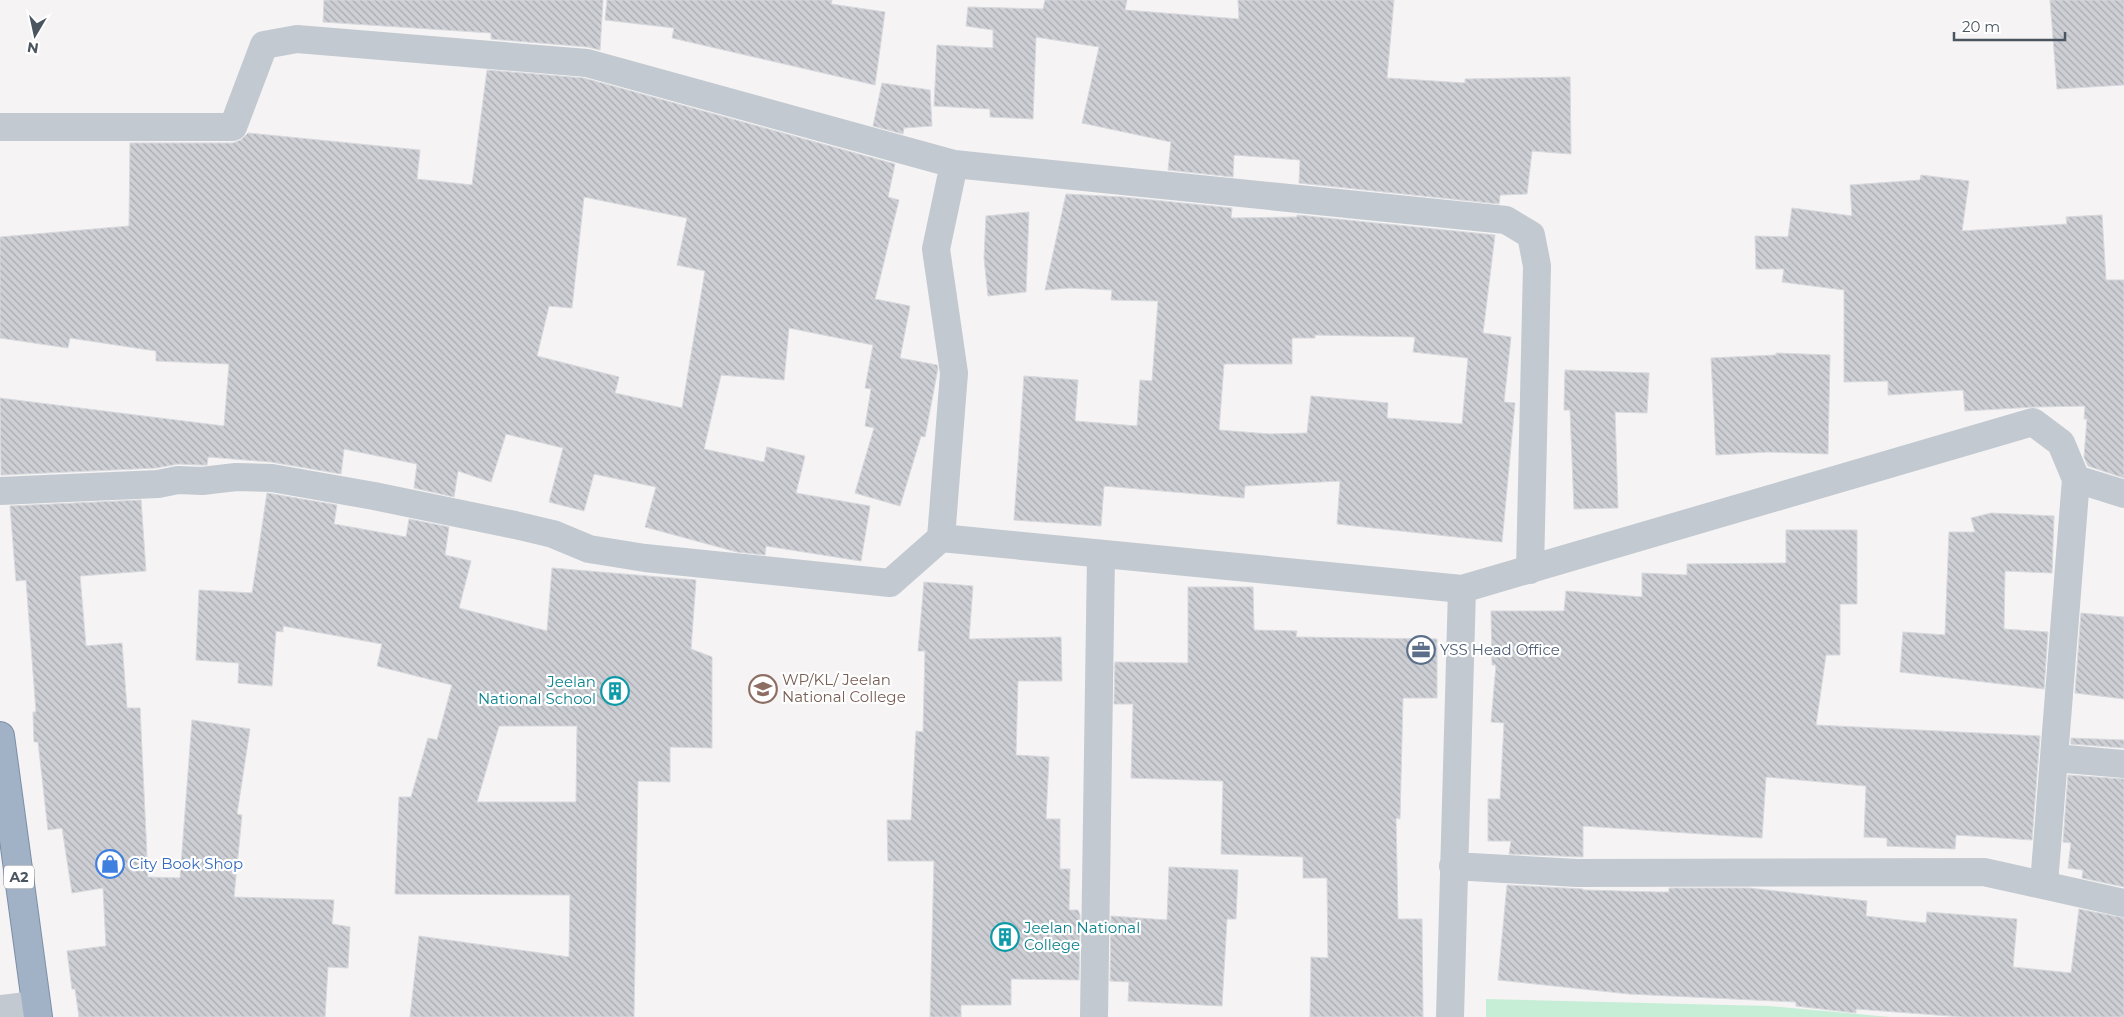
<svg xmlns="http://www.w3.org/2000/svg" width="2124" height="1017" viewBox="0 0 2124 1017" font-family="Montserrat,sans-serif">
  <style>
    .park { fill: #c6eed7 }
    .building { fill: url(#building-back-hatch); stroke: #d7d9dd; fill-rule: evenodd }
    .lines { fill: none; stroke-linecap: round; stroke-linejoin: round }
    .trunk-casing { stroke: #7a8ea9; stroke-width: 30 }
    .minor { stroke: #c2c9d0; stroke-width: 28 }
    .trunk { stroke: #a2b2c6; stroke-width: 28 }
    .labels { text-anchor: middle; stroke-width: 4.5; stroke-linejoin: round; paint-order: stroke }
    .shield { fill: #fff; stroke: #81888f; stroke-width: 1 }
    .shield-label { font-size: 14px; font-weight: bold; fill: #4b555f }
    .service-label { font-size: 15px; fill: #4e5e75; stroke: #fff; text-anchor: start }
    .education-label { font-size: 15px; fill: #785e54; stroke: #fff; text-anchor: start }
    .culture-label { font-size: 15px; fill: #0d838f; stroke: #fff; text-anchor: end }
    .shop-label { font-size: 15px; fill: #366cbe; stroke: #fff; text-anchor: start }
  </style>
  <defs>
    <pattern id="building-back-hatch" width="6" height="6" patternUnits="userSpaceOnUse" patternTransform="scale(1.25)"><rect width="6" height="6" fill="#cdcfd5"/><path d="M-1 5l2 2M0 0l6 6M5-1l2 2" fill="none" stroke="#a8abb0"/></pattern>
  </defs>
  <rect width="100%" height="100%" fill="#f5f3f3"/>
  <path class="park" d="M 1486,999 L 1769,1006 L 1890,1017 L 1486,1017 Z"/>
  <path class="building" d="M 324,0 L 603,0 L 600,50 L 588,47 L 491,39 L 491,33 L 323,22 Z
    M 607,0 L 832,0 L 831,4 L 885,12 L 875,85 L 672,38 L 674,28 L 605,20 Z
    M 1045,0 L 1127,0 L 1125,10 L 1239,19 L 1238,0 L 1394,0 L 1387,78 L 1465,83 L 1465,79 L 1570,77 L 1571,154 L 1532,151 L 1527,194 L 1500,195 L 1499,204 L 1299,183 L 1300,160 L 1234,155 L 1233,177 L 1168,170 L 1171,142 L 1082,123 L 1099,47 L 1036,37 L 1033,119 L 990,117 L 990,109 L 934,106 L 937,45 L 993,48 L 993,30 L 966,26 L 968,7 L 1043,9 Z
    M 2050,0 L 2124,0 L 2124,85 L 2057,89 Z
    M 487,70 L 584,78 L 895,164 L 888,197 L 899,200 L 875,299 L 910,306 L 900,358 L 937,365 L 938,368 L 925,437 L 921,436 L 900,506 L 855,493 L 874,428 L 865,426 L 871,389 L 865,388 L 873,345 L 789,328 L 784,380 L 721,375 L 704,449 L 764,462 L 767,447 L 805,456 L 796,493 L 870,506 L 861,561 L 766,546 L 765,555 L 737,552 L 645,527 L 656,487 L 594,474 L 584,511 L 549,502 L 563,448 L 506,434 L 491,482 L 458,471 L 454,497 L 414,488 L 417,464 L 344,449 L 341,474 L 271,462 L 208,457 L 207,465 L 201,465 L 178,464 L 156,468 L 1,475 L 0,398 L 224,426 L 229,364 L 156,361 L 156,351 L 70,338 L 68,348 L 0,338 L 0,237 L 129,226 L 130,143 L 233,143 L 241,140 L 248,133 L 420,150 L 417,179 L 472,185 ZM 584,197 L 687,218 L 677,265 L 705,271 L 682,408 L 615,393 L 619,377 L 537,356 L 549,306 L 572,308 Z
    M 882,83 L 930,90 L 932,126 L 904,128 L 903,134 L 873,126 Z
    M 1921,175 L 1969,181 L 1962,231 L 2067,224 L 2066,217 L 2102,215 L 2106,280 L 2124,280 L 2124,478 L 2088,466 L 2084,457 L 2087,419 L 2084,419 L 2085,406 L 2035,407 L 1965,411 L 1963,390 L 1888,395 L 1888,381 L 1844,382 L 1844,290 L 1782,282 L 1784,269 L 1756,269 L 1755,236 L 1788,237 L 1792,208 L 1852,216 L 1850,185 L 1920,180 Z
    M 1066,194 L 1123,197 L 1232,208 L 1231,218 L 1297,217 L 1297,215 L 1495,235 L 1483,333 L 1511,337 L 1504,402 L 1515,403 L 1502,542 L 1337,524 L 1340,481 L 1245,486 L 1244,498 L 1104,486 L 1101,526 L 1014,520 L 1024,376 L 1078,380 L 1075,421 L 1137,426 L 1140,380 L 1152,381 L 1158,301 L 1111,300 L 1112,290 L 1070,288 L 1045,290 ZM 1315,335 L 1415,337 L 1413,352 L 1468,358 L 1462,424 L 1387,418 L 1388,403 L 1311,396 L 1307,433 L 1269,434 L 1219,430 L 1224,364 L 1292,364 L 1292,338 L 1315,338 Z
    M 1029,212 L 1026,292 L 988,296 L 984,258 L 986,216 Z
    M 1776,353 L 1830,355 L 1828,454 L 1768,452 L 1716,455 L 1711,358 L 1776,355 Z
    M 1565,370 L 1649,373 L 1647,413 L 1615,412 L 1618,508 L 1574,509 L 1570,410 L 1564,410 Z
    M 267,493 L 337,505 L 334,524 L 406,537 L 409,519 L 449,527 L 445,555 L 471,561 L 459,608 L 547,631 L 552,568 L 696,580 L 691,649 L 712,657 L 712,748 L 670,747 L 670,782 L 638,781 L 634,1017 L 410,1017 L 419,936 L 569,957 L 570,895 L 395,894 L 399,797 L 411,797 L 428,738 L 437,740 L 452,685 L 377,666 L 382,644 L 283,626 L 283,632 L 276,631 L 272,686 L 238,683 L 239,663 L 196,660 L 199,590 L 252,593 ZM 499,726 L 577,726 L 576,802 L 477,802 Z
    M 141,500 L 146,571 L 80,576 L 86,646 L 122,643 L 127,708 L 140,708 L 148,877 L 180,878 L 192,720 L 250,729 L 237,814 L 242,815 L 234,897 L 334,900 L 332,924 L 350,927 L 348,968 L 328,967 L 325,1017 L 79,1017 L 75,989 L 72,989 L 67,951 L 106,946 L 103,888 L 72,893 L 62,828 L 48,830 L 38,742 L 34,742 L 33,712 L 36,712 L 26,580 L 16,581 L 10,506 Z
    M 1991,513 L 2054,516 L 2052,573 L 2005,571 L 2004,629 L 2048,632 L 2044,689 L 1900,672 L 1903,632 L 1945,635 L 1949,532 L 1975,532 L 1971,518 Z
    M 1786,530 L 1857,530 L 1857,604 L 1840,604 L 1840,655 L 1826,655 L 1816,725 L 2040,736 L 2032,840 L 1956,835 L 1955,849 L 1887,846 L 1887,838 L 1864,837 L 1866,786 L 1766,777 L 1762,838 L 1583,826 L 1583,857 L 1509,854 L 1511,841 L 1488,841 L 1488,799 L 1500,799 L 1504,723 L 1491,722 L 1496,665 L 1492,665 L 1491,611 L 1564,611 L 1566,591 L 1642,597 L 1642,573 L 1687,575 L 1687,564 L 1786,563 Z
    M 924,582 L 973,586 L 969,639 L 1061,637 L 1062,681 L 1018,681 L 1016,755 L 1049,757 L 1046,819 L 1060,819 L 1060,869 L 1070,869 L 1069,910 L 1078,910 L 1080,915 L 1079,980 L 1011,979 L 1011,1005 L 961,1005 L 961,1017 L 930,1017 L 934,861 L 888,861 L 887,820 L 911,820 L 916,731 L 923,732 L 925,651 L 918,651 Z
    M 1188,587 L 1253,587 L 1254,630 L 1297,631 L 1296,637 L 1437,639 L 1437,698 L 1403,698 L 1400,819 L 1396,818 L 1398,919 L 1422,919 L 1423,1017 L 1310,1017 L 1311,957 L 1328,958 L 1327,878 L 1303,878 L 1303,857 L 1221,854 L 1223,781 L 1131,778 L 1133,704 L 1114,704 L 1115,662 L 1188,663 Z
    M 2081,613 L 2124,617 L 2124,699 L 2075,693 Z
    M 2071,738 L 2124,740 L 2124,748 L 2071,744 Z
    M 2068,775 L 2124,779 L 2124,887 L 2082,878 L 2083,870 L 2068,868 L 2071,843 L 2063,842 Z
    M 1169,867 L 1238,870 L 1236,919 L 1227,919 L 1222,1006 L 1128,1001 L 1129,982 L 1110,981 L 1111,916 L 1167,920 Z
    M 1507,885 L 1583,889 L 1583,890 L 1657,892 L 1669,892 L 1669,888 L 1749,888 L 1867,901 L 1866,916 L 1926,923 L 1927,912 L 2017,919 L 2013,967 L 2071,973 L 2079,909 L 2124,918 L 2124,1017 L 1963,1017 L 1856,1009 L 1856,1013 L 1796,1006 L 1796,1002 L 1629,994 L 1498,980 Z"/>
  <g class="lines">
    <defs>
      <path id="trunk" d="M 0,736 L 38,1017"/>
    </defs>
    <use href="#trunk" class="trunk-casing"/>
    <path class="minor" d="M 0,127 L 233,127 L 264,45 L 297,39 L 587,63 L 954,164 L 1506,220 L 1531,235 L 1537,266 L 1530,570
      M 0,491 L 158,484 L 178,480 L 202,481 L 236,477 L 272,478 L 374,496 L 515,525 L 553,534 L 589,549 L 645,558 L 890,583 L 941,538 L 1462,589 L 2033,422 L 2061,443 L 2076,479 L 2124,494
      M 941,538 L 954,373 L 936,249 L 954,164
      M 2055,758 L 2124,764
      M 1453,866 L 1577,873 L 1984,872 L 2124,903
      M 2044,884 L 2076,479
      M 0,1009 L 36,1005
      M 1094,1017 L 1101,555
      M 1450,1017 L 1462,589"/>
    <use href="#trunk" class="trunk"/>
  </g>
  <defs>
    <symbol id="office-ring" viewBox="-11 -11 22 22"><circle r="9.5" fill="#fff" stroke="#5c6f8a" stroke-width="1.5"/><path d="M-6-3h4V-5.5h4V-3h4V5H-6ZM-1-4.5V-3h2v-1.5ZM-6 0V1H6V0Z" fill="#5c6f8a"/></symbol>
    <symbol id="school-ring" viewBox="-11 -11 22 22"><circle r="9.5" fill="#fff" stroke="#8d6e63" stroke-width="1.5"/><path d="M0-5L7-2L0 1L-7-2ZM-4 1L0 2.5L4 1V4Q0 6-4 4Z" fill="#8d6e63"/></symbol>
    <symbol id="building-ring" viewBox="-11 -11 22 22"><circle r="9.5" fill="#fff" stroke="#0f9aa8" stroke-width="1.5"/><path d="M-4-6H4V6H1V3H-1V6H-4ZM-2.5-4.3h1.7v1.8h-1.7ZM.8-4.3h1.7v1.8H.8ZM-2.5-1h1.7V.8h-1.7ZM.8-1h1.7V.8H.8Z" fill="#0f9aa8"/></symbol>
    <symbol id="shop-ring" viewBox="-11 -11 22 22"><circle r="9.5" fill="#fff" stroke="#3f7fe0" stroke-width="1.5"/><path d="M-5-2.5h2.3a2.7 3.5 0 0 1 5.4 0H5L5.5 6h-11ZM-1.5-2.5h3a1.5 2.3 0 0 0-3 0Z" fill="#3f7fe0"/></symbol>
  </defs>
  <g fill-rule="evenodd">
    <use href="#office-ring" x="1405" y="634" width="32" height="32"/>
    <use href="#school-ring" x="747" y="673" width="32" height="32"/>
    <use href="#building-ring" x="599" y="675" width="32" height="32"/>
    <use href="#shop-ring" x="94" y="848" width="32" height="32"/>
    <use href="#building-ring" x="989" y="921" width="32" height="32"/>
  </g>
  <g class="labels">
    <rect class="shield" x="4" y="865.5" width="30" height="23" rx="4"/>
    <g class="shield-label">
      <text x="19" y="882">A2</text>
    </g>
    <g class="service-label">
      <text x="1440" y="655">YSS Head Office</text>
    </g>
    <g class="education-label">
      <text x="782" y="685">WP/KL/ Jeelan<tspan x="782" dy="17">National College</tspan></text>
    </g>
    <g class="culture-label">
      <text x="596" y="687">Jeelan<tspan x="596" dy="17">National School</tspan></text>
      <text x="1024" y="933" text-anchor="start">Jeelan National<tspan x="1024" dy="17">College</tspan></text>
    </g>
    <g class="shop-label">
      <text x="129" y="869">City Book Shop</text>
    </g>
  </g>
  <g transform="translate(35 35) rotate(189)" stroke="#ffffff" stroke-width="4" paint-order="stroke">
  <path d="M0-4L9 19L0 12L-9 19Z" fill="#4b555f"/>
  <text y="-8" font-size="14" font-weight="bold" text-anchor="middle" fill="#4b555f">N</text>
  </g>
  <path d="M1954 32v8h111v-8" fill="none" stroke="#4b555f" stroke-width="2.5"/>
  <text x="1962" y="32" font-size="15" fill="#4b555f" stroke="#ffffff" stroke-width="4" paint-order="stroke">20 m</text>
</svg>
